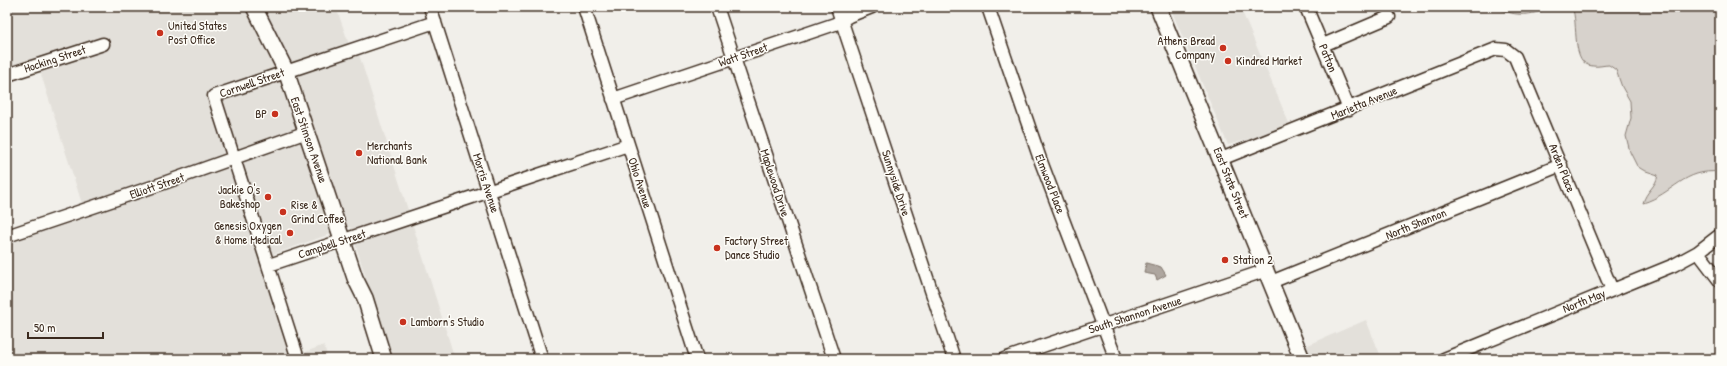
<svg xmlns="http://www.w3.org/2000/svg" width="1727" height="366" viewBox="0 0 1727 366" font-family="'Patrick Hand',sans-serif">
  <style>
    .built { fill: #e3e0da }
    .green { fill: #d7d2cc; stroke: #897e75 }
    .water { fill: #aea69f; stroke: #80746b }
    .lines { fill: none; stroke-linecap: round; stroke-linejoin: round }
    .minor-casing { stroke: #3b2a1e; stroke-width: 15 }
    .major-casing { stroke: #3b2a1e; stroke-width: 18 }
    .minor { stroke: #fdfcf7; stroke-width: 12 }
    .major { stroke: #fdfcf7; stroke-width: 15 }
    .poi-dot { fill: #c8321e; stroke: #fdfcf7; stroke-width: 1.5 }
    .labels { text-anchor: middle; stroke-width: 3; stroke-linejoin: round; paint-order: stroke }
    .poi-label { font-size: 12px; fill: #3b2a1e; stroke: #fdfcf7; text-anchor: start }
    .street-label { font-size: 12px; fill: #3b2a1e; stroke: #fdfcf7 }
  </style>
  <rect width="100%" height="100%" fill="#f1efea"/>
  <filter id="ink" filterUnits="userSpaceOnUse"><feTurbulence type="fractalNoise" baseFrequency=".025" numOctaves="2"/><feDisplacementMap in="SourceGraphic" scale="8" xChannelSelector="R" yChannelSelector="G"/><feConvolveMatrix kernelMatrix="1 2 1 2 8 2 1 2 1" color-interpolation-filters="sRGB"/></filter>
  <g filter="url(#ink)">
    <path class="built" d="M 7,7 L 336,7 L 351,50 L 357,48 L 455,359 L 391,359 L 350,227 L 271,255 L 295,356 L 324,345 L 328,359 L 7,359 L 7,236 L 84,210 L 38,65 L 14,72 L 7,49 Z
      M 1170,7 L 1240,7 L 1291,128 L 1228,145 Z
      M 1366,320 L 1382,359 L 1295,359 L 1292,352 Z"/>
    <path class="green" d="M 1502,7 L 1550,7 C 1535,15 1518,17 1502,10 Z
      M 1572,7 L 1720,7 L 1720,172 C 1684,168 1673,194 1643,203 C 1646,191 1656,187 1658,175 L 1643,170 L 1637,166 L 1630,152 L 1626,136 L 1631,118 L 1630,101 L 1622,87 L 1616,70 L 1609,65 C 1604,65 1598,67 1593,66 C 1570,65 1579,23 1572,7 Z"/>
    <path class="water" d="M 1146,263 L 1161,267 L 1166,275 L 1157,280 L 1155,275 L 1144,273 Z"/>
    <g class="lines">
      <defs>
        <path id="minor" d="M 430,7 L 542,359
          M 584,7 L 697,359
          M 717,7 L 834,359
          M 837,7 L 954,359
          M 988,7 L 1040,159 L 1116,359
          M 1306,7 L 1349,109
          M 1323,45 L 1389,17
          M 7,75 L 103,44
          M 613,99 L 835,24 L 849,16 L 872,7
          M 1221,159 L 1496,49 L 1506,50 L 1515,57 L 1612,290
          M 7,236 L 161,184 L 307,132
          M 1698,252 L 1720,281
          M 269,265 L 628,145
          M 1271,282 L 1561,165
          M 298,359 L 214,96 L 435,22
          M 1004,359 L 1267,270
          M 1444,359 L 1674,265 L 1698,252 L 1720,235"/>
        <path id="major" d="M 254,7 L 286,71 L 355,278 L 365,298 L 384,359
          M 1158,7 L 1302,359"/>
      </defs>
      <use href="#minor" class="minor-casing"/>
      <use href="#major" class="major-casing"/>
      <use href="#minor" class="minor"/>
      <use href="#major" class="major"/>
    </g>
  </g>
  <g class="poi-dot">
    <circle cx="160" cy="33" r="4"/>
    <circle cx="1223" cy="48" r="4"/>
    <circle cx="1228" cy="61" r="4"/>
    <circle cx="275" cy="114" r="4"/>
    <circle cx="359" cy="153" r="4"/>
    <circle cx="268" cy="197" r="4"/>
    <circle cx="283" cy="212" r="4"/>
    <circle cx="290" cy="233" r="4"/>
    <circle cx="717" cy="248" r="4"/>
    <circle cx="1225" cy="260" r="4"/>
    <circle cx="403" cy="322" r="4"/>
  </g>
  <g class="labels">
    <g class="poi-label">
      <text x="168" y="30">United States<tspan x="168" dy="14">Post Office</tspan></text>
      <text x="1215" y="45" text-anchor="end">Athens Bread<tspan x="1215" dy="14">Company</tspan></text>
      <text x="1236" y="65">Kindred Market</text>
      <text x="267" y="118" text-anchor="end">BP</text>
      <text x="367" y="150">Merchants<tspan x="367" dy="14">National Bank</tspan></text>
      <text x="260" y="194" text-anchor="end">Jackie O's<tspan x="260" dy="14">Bakeshop</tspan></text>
      <text x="291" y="209">Rise &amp;<tspan x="291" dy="14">Grind Coffee</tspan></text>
      <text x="282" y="230" text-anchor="end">Genesis Oxygen<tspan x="282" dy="14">&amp; Home Medical</tspan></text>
      <text x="725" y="245">Factory Street<tspan x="725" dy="14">Dance Studio</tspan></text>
      <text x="1233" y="264">Station 2</text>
      <text x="411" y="326">Lamborn's Studio</text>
    </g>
    <g class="street-label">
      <text transform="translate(743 55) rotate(-19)" y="4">Watt Street</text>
      <text transform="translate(1328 58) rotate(68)" y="4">Patton</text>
      <text transform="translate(55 59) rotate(-18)" y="4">Hocking Street</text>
      <text transform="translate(252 83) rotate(-19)" y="4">Cornwell Street</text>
      <text transform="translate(1364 103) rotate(-22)" y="4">Marietta Avenue</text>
      <text transform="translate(309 140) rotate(71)" y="4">East Stimson Avenue</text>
      <text transform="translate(1562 168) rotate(68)" y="4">Arden Place</text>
      <text transform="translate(486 183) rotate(72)" y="4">Morris Avenue</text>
      <text transform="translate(640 183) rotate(72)" y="4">Ohio Avenue</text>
      <text transform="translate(775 183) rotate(72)" y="4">Maplewood Drive</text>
      <text transform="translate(896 183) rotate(72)" y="4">Sunnyside Drive</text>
      <text transform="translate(1231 183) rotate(68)" y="4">East State Street</text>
      <text transform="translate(1050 184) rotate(69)" y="4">Elmwood Place</text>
      <text transform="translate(157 186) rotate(-19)" y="4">Elliott Street</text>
      <text transform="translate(1416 224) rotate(-22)" y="4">North Shannon</text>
      <text transform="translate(332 244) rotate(-18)" y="4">Campbell Street</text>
      <text transform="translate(1584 301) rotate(-22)" y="4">North May</text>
      <text transform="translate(1135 315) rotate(-18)" y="4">South Shannon Avenue</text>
    </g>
  </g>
  <rect width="1727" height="366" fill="none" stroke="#fdfcf7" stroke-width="24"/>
  <rect x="12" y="12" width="1703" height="342" fill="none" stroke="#3b2a1e" stroke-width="1.5" filter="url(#ink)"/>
  <path d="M28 332v6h75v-6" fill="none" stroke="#3b2a1e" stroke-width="2"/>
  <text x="34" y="332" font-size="12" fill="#3b2a1e" stroke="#fdfcf7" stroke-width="3" paint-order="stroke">50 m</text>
</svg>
